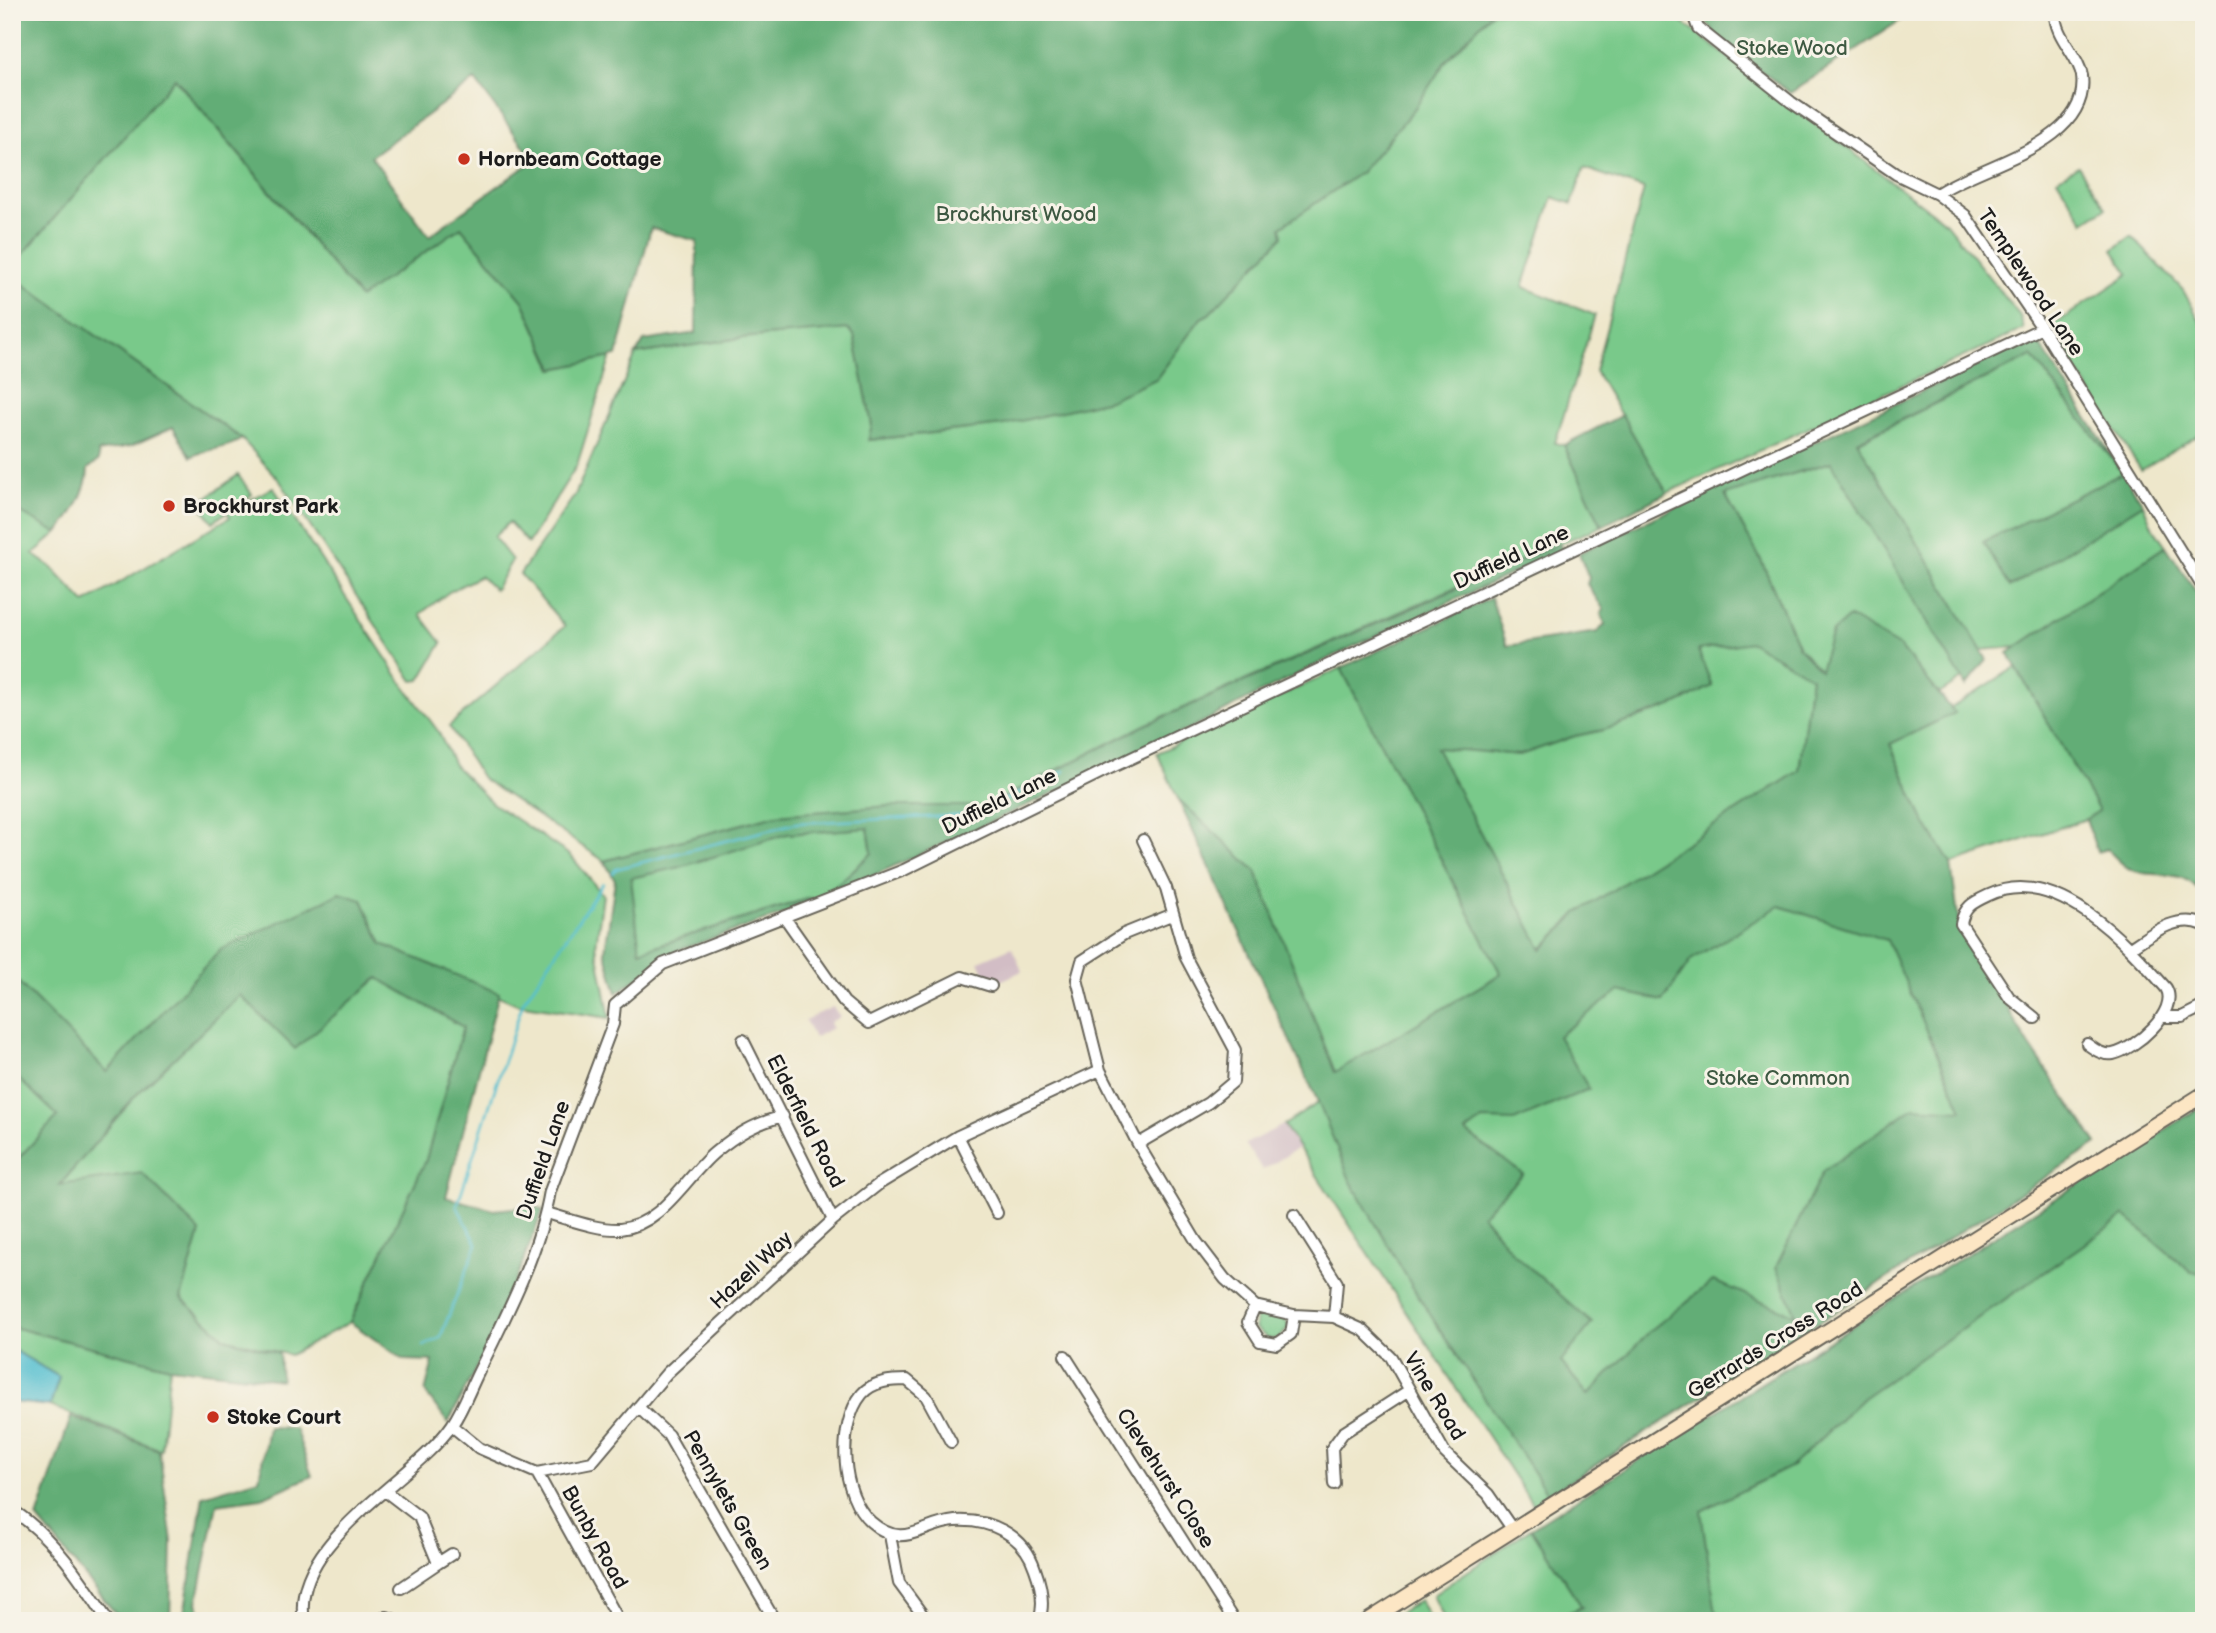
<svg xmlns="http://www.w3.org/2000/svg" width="2216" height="1633" viewBox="0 0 2216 1633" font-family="'Balsamiq Sans',sans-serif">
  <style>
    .industrial { fill: #d2bdc5 }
    .green { fill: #79c98a; stroke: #4a7253; stroke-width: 2 }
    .forest { fill: #62ad76; stroke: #3f6449; stroke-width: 2; fill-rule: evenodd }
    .water { fill: #54bfd0; stroke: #386e76; stroke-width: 2 }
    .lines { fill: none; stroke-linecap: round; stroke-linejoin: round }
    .stream { stroke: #54bfd0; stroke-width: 2.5 }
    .street-casing { stroke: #666359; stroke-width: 14 }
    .secondary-casing { stroke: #666359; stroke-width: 18 }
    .street { stroke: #fff; stroke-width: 10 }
    .secondary { stroke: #fce6c4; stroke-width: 14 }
    .poi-dot { fill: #c8321e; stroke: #f7f3e8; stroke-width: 2.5 }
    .labels { text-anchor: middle; stroke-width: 6; stroke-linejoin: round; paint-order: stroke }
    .park-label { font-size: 21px; fill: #3d5942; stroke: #f7f3e8 }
    .poi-label { font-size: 21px; font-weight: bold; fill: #1c1c1c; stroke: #f7f3e8; text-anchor: start }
    .street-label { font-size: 21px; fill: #1c1c1c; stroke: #f7f3e8 }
  </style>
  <rect width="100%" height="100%" fill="#f7f3e8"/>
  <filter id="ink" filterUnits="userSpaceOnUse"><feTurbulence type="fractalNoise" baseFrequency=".0143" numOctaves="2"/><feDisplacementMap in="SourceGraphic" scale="14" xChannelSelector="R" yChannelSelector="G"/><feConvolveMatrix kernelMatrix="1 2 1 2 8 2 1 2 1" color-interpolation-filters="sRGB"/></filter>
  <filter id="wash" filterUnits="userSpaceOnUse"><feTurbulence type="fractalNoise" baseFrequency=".00686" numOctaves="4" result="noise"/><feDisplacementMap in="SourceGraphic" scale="28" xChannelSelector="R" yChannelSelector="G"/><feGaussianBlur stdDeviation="1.57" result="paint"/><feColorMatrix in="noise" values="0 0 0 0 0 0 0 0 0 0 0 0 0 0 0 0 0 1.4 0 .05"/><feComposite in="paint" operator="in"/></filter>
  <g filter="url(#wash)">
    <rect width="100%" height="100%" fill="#eee7cb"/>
    <path class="industrial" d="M 1012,947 L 1022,971 L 990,986 L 979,961 Z
      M 833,1007 L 840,1017 L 830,1022 L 832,1028 L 814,1038 L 805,1020 Z
      M 1283,1125 L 1298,1148 L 1263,1170 L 1245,1144 Z"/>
    <path class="green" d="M 1492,12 L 1619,12 L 1678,19 L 1946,223 L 2020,316 L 2024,329 L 1667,493 L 1595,371 L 1644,189 L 1584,168 L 1572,204 L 1553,197 L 1523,287 L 1595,315 L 1555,443 L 1564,445 L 1602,526 L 1465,583 L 1145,725 L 987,806 L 890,806 L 776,815 L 604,861 L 482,778 L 449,726 L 565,626 L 520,574 L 575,495 L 636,354 L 741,338 L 849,329 L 854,335 L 872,425 L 869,440 L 1004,425 L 1156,379 L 1201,318 L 1209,314 L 1283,236 L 1280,227 L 1361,172 L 1415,108 L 1445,62 Z
      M 174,78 L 359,297 L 461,227 L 523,301 L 553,369 L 611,356 L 577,465 L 528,543 L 509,522 L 494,537 L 512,560 L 495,590 L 480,576 L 449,592 L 420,614 L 442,643 L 420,680 L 413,681 L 280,481 L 242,439 L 12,276 L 12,267 Z
      M 2078,166 L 2106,208 L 2084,222 L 2057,179 Z
      M 2131,236 L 2183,290 L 2204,328 L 2204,431 L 2141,470 L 2049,328 L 2129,274 L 2113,250 Z
      M 2032,356 L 2123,473 L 1984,542 L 2011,587 L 2143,504 L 2152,526 L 2166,546 L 2017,647 L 1981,650 L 1857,442 Z
      M 1831,462 L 1962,679 L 1939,694 L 1900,647 L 1832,632 L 1820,670 L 1799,648 L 1763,565 L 1725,495 Z
      M 238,475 L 252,494 L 231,511 L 273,487 L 403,684 L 438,731 L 454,765 L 492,803 L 571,856 L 603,895 L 596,945 L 610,1018 L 517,1004 L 382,944 L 362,900 L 220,950 L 107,1073 L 12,976 L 12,508 L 57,533 L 33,554 L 50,566 L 85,603 L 230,517 L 227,512 L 213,522 L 199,503 Z
      M 1751,641 L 1811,676 L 1799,771 L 1577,913 L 1541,950 L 1435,747 L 1520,755 L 1575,736 L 1604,730 L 1679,703 L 1712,686 L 1697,650 Z
      M 2016,667 L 2099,811 L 2086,819 L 1951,864 L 1924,821 L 1890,744 L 1955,713 L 1951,708 Z
      M 1341,668 L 1501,974 L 1335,1073 L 1256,871 L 1178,799 L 1157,753 Z
      M 1838,764 L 2097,1144 L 1533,1505 L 1284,1125 Z
      M 868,828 L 872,853 L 831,890 L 833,894 L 813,904 L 810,898 L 639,951 L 630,878 L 680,867 L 787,834 Z
      M 378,978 L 463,1027 L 426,1160 L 350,1322 L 290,1355 L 225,1338 L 181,1298 L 200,1232 L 59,1186 L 134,1097 L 241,994 Z
      M 12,998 L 98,1083 L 12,1223 Z
      M 2204,1105 L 2204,1621 L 1604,1621 L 1544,1521 Z
      M 1262,1313 L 1285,1318 L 1289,1328 L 1278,1339 L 1268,1339 L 1255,1328 L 1256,1318 Z
      M 12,1327 L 170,1367 L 161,1450 L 50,1406 L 59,1377 L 12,1349 Z
      M 1531,1528 L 1582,1607 L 1550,1621 L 1445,1621 L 1433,1595 Z
      M 1420,1600 L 1431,1621 L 1387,1621 Z"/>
    <path class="forest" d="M 12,12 L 1492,12 L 1445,62 L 1415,108 L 1361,172 L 1281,227 L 1283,236 L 1209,314 L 1201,318 L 1156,379 L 1109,400 L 1004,425 L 868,440 L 872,425 L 854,335 L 849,329 L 741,338 L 636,354 L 644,341 L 696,333 L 697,241 L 651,228 L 617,356 L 554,369 L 523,301 L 461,227 L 360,298 L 175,78 L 12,267 ZM 475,80 L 534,160 L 429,236 L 371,156 Z
      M 1699,12 L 1913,12 L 1790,93 L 1717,37 Z
      M 12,276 L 242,439 C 226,450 208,448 191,457 L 173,427 L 131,446 L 98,452 L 99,460 L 88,469 C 88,489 71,519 57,533 L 12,508 Z
      M 2037,340 L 2143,504 L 2010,587 L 1983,542 L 2123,473 L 2032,356 L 1857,441 L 1987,660 L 1966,686 L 1831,462 L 1725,495 L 1761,560 L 1799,648 L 1820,670 L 1832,632 L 1849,617 L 1900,647 L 1955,713 L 1890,744 L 1924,821 L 1951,864 L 1959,924 L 2025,1039 L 2097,1144 L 1548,1495 L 1416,1293 L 1350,1180 L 1319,1104 L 1178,799 L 1256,871 L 1335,1072 L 1501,974 L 1341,668 L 1491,598 L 1507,646 L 1597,632 L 1605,625 L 1601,613 L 1604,610 L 1587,584 L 1589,578 L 1579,553 L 2029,341 ZM 1751,642 L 1811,677 L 1799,771 L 1577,913 L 1542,950 L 1436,748 L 1520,755 L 1575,736 L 1604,730 L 1679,703 L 1712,686 L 1698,650 ZM 1779,906 L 1887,940 L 1962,1110 L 1914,1107 L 1823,1171 L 1776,1267 L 1796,1315 L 1713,1281 L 1651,1330 L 1588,1395 L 1561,1362 L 1592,1323 L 1513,1253 L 1482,1215 L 1523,1174 L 1466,1132 L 1482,1120 L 1514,1121 L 1589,1089 L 1558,1036 L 1619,991 L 1663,1001 L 1691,960 Z
      M 1622,415 L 1667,493 L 1602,526 L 1564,445 Z
      M 1559,544 L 1563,550 L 1350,648 L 1141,753 L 833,894 L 831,890 L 872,853 L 868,828 L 787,834 L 680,867 L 631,878 L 640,951 L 810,898 L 813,904 L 676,951 L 617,993 L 605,951 L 615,880 L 604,861 L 776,815 L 890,806 L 987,806 L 1145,725 Z
      M 2166,546 L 2204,604 L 2204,896 C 2180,863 2154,882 2128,868 C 2120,863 2113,855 2107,849 L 2097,852 L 2086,819 L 2099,811 L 2008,653 Z
      M 340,893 L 362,900 L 382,944 L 499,993 L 446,1197 L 494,1210 L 533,1206 L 543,1210 L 500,1321 L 448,1423 L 425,1392 L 433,1361 L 404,1360 L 350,1322 L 426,1160 L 463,1027 L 378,978 L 295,1049 L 240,995 L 134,1097 L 60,1185 L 142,1173 L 200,1232 L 181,1298 L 225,1338 L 279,1353 L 281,1380 L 170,1367 L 12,1327 L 12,1165 L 58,1116 L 12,1073 L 12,976 L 107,1072 L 220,950 Z
      M 2204,1105 L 2204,1273 L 2191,1272 L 2125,1216 L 1863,1398 L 1792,1466 L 1701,1511 L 1717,1621 L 1550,1621 L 1582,1607 L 1531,1528 Z
      M 71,1417 L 159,1450 L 172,1541 L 170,1621 L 139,1621 L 115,1613 L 37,1518 Z
      M 268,1427 L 295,1428 L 312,1476 L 262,1498 L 217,1504 L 197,1603 L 205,1621 L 183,1621 L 203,1496 L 259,1479 Z"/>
    <path class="water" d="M 12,1349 L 59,1377 L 50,1406 L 12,1402 Z"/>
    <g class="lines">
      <path class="stream" d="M 613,873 L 616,869 L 796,823 L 973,815 L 1064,771
        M 424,1346 L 440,1338 L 477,1244 L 457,1206 L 523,1002 L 603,883"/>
    </g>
  </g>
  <g filter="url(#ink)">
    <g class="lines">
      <defs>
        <path id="street" d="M 1692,12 L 1698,28 L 1791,102 L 1896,174 L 1937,194 L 1965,215 L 2042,328 L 2204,589
          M 1937,194 C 1977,165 2091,145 2082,76 C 2079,55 2054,37 2055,12
          M 1171,915 L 1124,934 L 1082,961 L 1077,979 L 1100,1070 L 1138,1144 L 1196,1241 L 1225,1279 L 1255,1306 L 1294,1315 L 1334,1317 L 1363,1330 L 1391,1357 L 1445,1453 L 1488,1494 L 1513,1530
          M 785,918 L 844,1002 L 869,1023 L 962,977 L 991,986
          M 2130,948 C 2151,934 2177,913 2204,925
          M 2165,1017 L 2182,1017 L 2204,1006
          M 2035,1018 L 2009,997 L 1961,924 C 1964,906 1974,902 1989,895 C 2056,864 2127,944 2166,988 C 2180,1011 2134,1050 2113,1054 C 2103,1056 2094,1049 2087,1044
          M 743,1040 L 833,1220
          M 958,1136 L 997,1213
          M 1138,1144 L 1208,1103 L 1233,1082 L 1235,1050 L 1186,958 L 1166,888 L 1143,840
          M 546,1213 C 569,1219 596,1230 620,1229 C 661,1226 686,1177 714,1153 C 737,1134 754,1124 783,1116
          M 1294,1215 L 1337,1283 L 1334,1317
          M 1255,1306 L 1248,1322 L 1260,1341 L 1277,1344 L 1291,1334 L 1294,1315
          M 1065,1356 L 1234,1621
          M 638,1407 L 668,1435 L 775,1621
          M 452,1426 L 479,1448 L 537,1473 L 592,1462 L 667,1373 L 833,1220 L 879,1184 L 958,1136 L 1100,1070
          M 951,1442 L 926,1396 L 907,1380 C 892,1380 873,1381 862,1394 C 837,1424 840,1495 871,1522 C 904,1551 921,1524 955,1521 C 990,1519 1024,1534 1035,1569 C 1041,1585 1045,1604 1039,1621
          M 537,1473 L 619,1621
          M 1334,1484 L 1332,1448 L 1343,1433 L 1408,1391
          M 385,1491 L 419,1517 L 438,1563 L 401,1588
          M 12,1510 C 53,1536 82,1581 108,1621
          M 890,1535 L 899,1583 L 927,1621
          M 438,1563 L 452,1554
          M 304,1621 C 289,1541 414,1481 452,1425 C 463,1409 470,1389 478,1373 C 505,1318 540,1251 550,1191 L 613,1024 L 615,1005 L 663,964 L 904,870 L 1106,770 L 2042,328
          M 375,1621 L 387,1617 L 398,1621"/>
        <path id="secondary" d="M 1368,1621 L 2204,1094"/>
      </defs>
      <use href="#street" class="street-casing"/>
      <use href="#secondary" class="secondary-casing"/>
      <use href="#street" class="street"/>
      <use href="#secondary" class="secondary"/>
    </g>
  </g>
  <g class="poi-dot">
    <circle cx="464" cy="159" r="7"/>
    <circle cx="169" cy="506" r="7"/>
    <circle cx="213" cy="1417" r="7"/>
  </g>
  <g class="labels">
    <g class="park-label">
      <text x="1792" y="55">Stoke Wood</text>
      <text x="1016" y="221">Brockhurst Wood</text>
      <text x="1778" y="1085">Stoke Common</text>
    </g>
    <g class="poi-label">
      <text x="478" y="166">Hornbeam Cottage</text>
      <text x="183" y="513">Brockhurst Park</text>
      <text x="227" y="1424">Stoke Court</text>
    </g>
    <g class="street-label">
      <text transform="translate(2031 282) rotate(56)" y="7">Templewood Lane</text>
      <text transform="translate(1511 557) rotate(-25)" y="7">Duffield Lane</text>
      <text transform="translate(999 801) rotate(-26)" y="7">Duffield Lane</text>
      <text transform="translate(806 1121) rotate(63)" y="7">Elderfield Road</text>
      <text transform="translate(543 1160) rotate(-71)" y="7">Duffield Lane</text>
      <text transform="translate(751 1270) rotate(-43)" y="7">Hazell Way</text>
      <text transform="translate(1775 1340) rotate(-32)" y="7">Gerrards Cross Road</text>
      <text transform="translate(1435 1396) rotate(59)" y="7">Vine Road</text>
      <text transform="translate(1166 1478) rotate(57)" y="7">Clevehurst Close</text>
      <text transform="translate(728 1500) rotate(60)" y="7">Pennylets Green</text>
      <text transform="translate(595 1537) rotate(61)" y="7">Bunby Road</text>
    </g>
  </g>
  <rect width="2216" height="1633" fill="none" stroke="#f7f3e8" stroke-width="42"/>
</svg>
